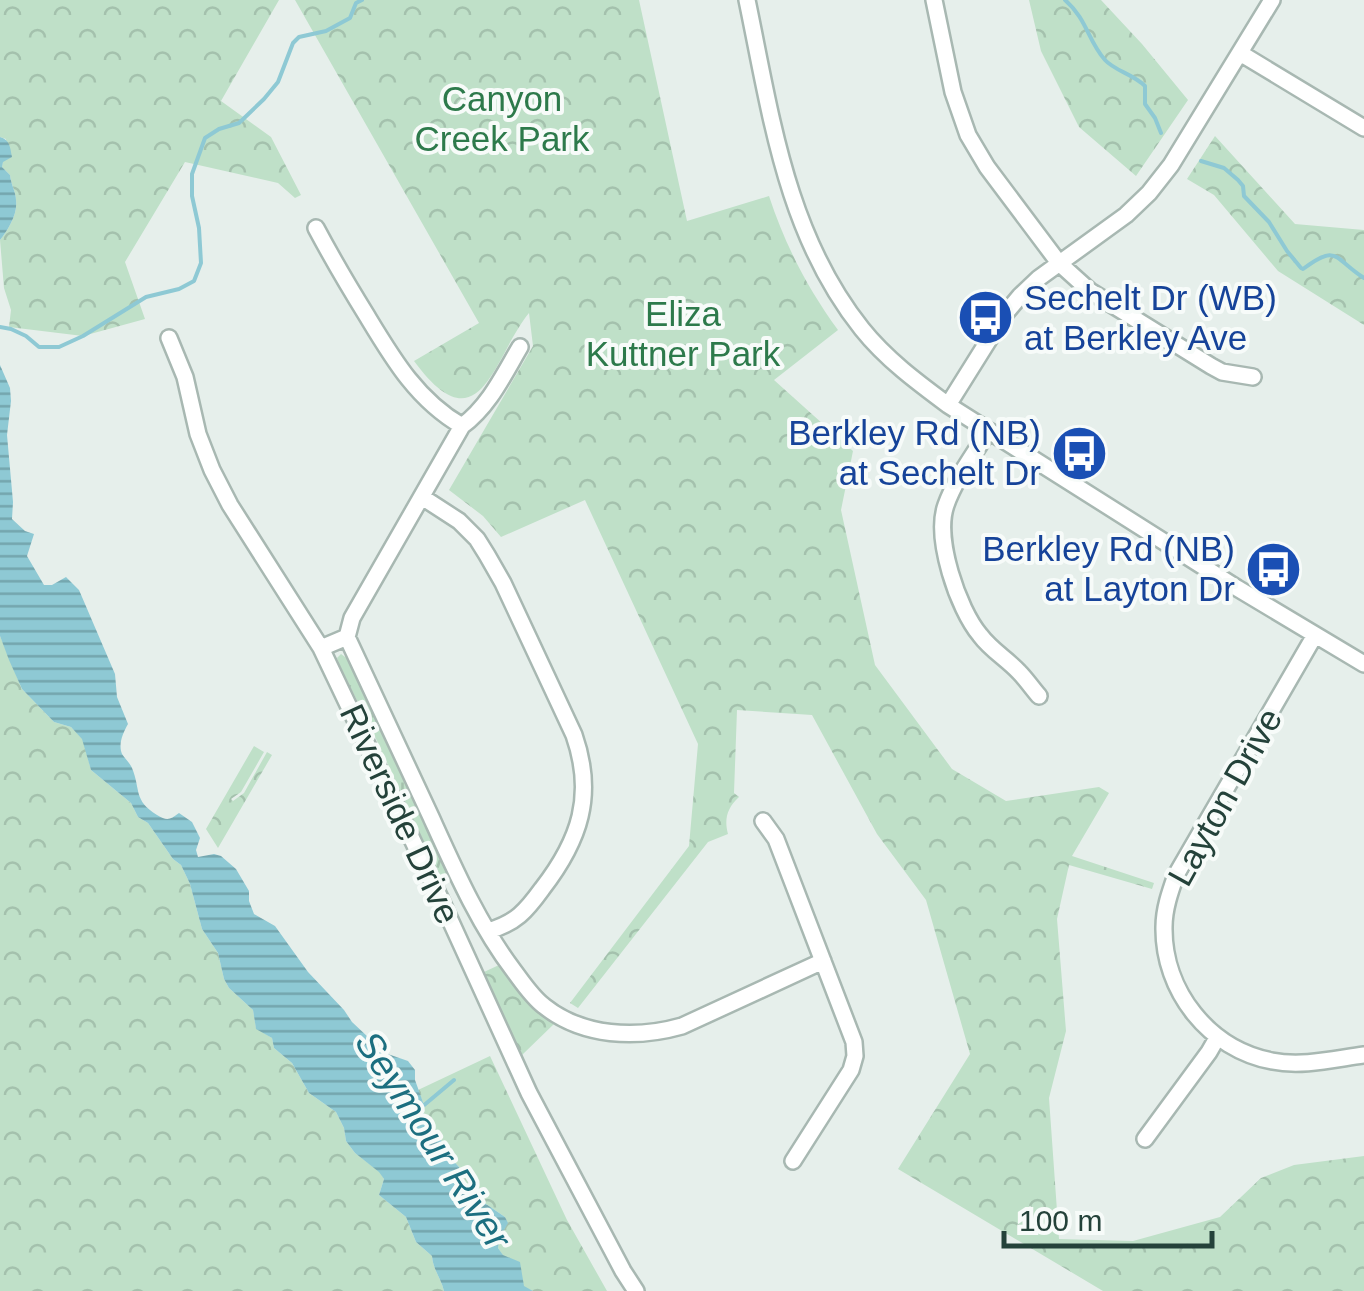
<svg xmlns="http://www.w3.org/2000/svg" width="1364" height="1291" viewBox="0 0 1364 1291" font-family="Helvetica,sans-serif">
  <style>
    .grass { fill: url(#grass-tufts) }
    .forest { fill: url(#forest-crowns) }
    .water { fill: url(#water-rules) }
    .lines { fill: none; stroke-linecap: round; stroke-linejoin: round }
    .stream { stroke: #8ec9d4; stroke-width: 4 }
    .minor-casing { stroke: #a8b8b2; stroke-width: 20 }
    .minor { stroke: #fff; stroke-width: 15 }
    .labels { text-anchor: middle; stroke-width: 8; stroke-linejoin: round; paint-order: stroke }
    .park-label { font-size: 35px; fill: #2d7a4b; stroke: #f7fbf9 }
    .transit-label { font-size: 35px; fill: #164399; stroke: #f7fbf9; text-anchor: end }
    .street-label { font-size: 35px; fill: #24423a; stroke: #f7fbf9 }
    .water-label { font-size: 38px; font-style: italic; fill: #1c6f80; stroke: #f7fbf9 }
  </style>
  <defs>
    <pattern id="grass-tufts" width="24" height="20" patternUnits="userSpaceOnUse" patternTransform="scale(2.5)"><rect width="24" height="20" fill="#bfe0c8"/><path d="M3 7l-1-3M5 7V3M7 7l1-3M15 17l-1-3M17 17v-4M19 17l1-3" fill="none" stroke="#a4c1ad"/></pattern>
    <pattern id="forest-crowns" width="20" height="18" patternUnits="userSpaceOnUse" patternTransform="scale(2.5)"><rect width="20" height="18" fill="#bfe0c8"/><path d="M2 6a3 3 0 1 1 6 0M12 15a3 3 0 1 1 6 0" fill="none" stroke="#a4c1ad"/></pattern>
    <pattern id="water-rules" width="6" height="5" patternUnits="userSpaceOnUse" patternTransform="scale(2.5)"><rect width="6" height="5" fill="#8ec9d4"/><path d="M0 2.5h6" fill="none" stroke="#74a5ad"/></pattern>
  </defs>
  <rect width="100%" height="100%" fill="#e6efeb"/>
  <path class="grass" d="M 341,654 L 348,659 L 449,876 L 446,883 L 442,881 L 377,741 L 339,664 L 337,658 Z"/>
  <path class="forest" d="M 0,0 L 279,0 L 221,101 L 271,137 L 301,195 L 295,198 L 278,183 L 185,162 L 125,262 L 145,319 L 83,336 L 9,327 L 11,310 L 4,288 L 0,240 C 8,230 18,214 16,200 C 16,192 11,185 10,175 L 2,167 L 6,139 L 0,137 Z
    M 295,0 L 639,0 L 687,221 L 769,196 C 785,245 808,289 838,330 L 774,380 L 853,451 L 841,510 L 875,665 L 952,769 L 1006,801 L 1099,787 L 1109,793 L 1072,856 L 1154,883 L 1152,889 L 1069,865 L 1057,919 L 1066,1031 L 1049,1098 L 1059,1239 L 1133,1241 L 1220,1217 L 1261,1178 L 1294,1165 L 1364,1156 L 1364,1291 L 1103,1291 L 898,1169 L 970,1054 L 926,900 L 877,834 L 812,715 L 737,710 L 734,793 L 739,797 C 727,808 724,819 728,834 L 708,842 L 578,1008 L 570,1003 L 689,846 L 698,744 L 585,500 L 501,537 L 483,516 L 449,490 L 533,346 L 529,313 C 494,355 480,451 414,361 L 479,323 Z
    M 1029,0 L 1101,0 L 1142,44 L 1188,100 L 1136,176 L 1079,127 L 1041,51 Z
    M 1215,136 L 1295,224 L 1364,230 L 1364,325 L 1278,271 L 1214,195 L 1187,179 Z
    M 0,636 L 22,689 L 54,722 L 71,727 L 83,739 L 91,770 L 131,803 L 138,817 L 148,823 L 173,859 L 181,865 L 190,884 L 202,929 L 218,953 L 224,979 L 229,988 L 253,1010 L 256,1028 L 272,1038 L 274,1048 L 292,1063 L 309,1093 L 336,1112 L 344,1128 L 346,1141 L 355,1153 L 380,1172 L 384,1179 L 379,1195 L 406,1217 L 416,1242 L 432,1256 C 433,1270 441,1278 444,1291 L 0,1291 Z
    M 254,746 L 264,752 L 241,792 L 231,799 L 233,801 L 244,793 L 267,752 L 272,755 L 218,848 L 206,829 Z
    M 499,965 L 525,998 L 555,1023 L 522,1055 L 484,972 Z
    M 490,1056 L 567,1220 L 607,1291 L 533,1291 L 524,1287 L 498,1248 L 500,1237 L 507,1223 L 505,1217 L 467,1191 L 459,1167 L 447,1154 L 443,1142 L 427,1129 L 424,1120 L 424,1105 L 418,1090 Z"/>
  <path class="water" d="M 0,137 C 10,140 10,147 12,157 L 3,162 L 2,167 L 10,175 C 11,185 16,192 16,200 C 18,214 8,230 0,240 Z
    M 0,365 L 10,388 L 11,401 L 7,435 L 13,502 L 12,519 L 25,531 L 34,534 L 27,556 L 44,585 L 52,585 L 66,577 L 79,590 L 115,674 L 117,697 L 128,724 C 123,733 118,744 122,754 C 125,759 130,763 132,768 C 141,790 133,800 157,815 C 167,821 170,820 179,813 L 192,822 L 200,838 L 196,850 L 198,857 L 214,854 L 221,856 L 236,869 L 249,891 L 249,901 L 254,914 L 275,926 L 308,972 L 344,1010 L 352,1022 L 385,1053 L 408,1061 L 415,1070 L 415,1080 L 424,1105 L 424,1120 L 427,1129 L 443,1142 L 447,1154 L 459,1167 L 467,1191 L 505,1217 L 508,1223 L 500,1237 L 498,1248 L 503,1255 L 520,1262 L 524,1286 L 533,1291 L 444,1291 C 441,1278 433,1270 432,1256 L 416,1242 L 406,1217 L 379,1195 L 384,1179 L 379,1172 L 355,1153 L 346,1141 L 344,1128 L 336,1112 L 309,1093 L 292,1063 L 274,1048 L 272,1038 L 256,1029 L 253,1010 L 229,988 L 224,979 L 218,953 L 202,929 L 190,884 L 181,865 L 173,859 L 148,823 L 138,817 L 131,803 L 91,770 L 82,739 L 71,727 L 54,722 L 22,689 L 9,660 L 0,636 Z"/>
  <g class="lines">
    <path class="stream" d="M 1065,0 C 1087,19 1088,41 1105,60 C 1115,71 1133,74 1145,86 L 1145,104 L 1155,118 L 1161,133
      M 1201,161 L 1224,168 L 1238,180 L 1243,186 L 1244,196 L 1269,222 L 1287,251 L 1301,268 L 1303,269 C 1338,243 1333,258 1364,278
      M 0,327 L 11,329 L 26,336 L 39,347 L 59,347 L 83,336 L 146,297 L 179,289 L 194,281 L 201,263 L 199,228 L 192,196 L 192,174 L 205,138 L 219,129 L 239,123 L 264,99 L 278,82 L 293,43 L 299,37 L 326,31 L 350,18 L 356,3 L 362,0
      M 423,1106 L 454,1080"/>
    <defs>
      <path id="minor" d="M 747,0 C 771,115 786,234 862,329 C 886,359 917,382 948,405 L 1237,588 L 1364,664
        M 934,0 L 953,92 L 968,135 L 987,167 L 1059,263 L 1090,291 L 1211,366 L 1222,372 L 1253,377
        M 1240,53 L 1364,128
        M 316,228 C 332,258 349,287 367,316 C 393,359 417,400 462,426
        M 169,338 L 185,377 L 198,434 L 212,470 L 230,505 L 321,648 L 441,900 L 529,1093 L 623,1271 L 636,1291
        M 948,405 L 1005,314 L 1020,296 L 1039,278 L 1126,215 L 1149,193 L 1171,165 L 1272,0
        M 988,431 C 974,455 955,479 946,505 C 934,538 958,609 980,635 C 991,650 1007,659 1019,672 C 1026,679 1032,688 1039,696
        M 422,497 L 459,521 L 477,539 L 487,555 L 503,583 L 574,735 C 595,795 580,840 542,889 C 526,911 516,923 488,931
        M 1315,635 L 1176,875 C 1170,892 1164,909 1164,927 C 1163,991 1209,1049 1272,1061 C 1302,1067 1334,1059 1364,1055
        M 347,637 C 375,697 403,757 431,817 C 455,870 479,925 514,971 C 523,983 532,997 544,1006 C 583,1037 636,1039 682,1026 L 823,961
        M 321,648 L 347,637 L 352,618 L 462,426 C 489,406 503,376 520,347
        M 763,821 L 776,839 L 854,1042 L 855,1056 L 851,1070 L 793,1161
        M 1145,1139 L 1209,1052 L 1217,1038"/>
    </defs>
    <use href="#minor" class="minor-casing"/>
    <use href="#minor" class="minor"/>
  </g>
  <defs>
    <symbol id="bus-disc" viewBox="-11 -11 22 22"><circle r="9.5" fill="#1a4fb4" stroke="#f7fbf9"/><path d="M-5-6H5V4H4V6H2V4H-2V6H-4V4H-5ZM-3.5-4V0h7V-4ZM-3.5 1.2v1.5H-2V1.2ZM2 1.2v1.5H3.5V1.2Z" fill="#fff"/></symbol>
  </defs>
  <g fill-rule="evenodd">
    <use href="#bus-disc" x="954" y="286" width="63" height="63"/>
    <use href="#bus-disc" x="1048" y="422" width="63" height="63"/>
    <use href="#bus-disc" x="1242" y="538" width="63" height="63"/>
  </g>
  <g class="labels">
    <g class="park-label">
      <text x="502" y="111">Canyon<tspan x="502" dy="40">Creek Park</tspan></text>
      <text x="683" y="326">Eliza<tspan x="683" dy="40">Kuttner Park</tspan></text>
    </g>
    <g class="transit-label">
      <text x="1024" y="310" text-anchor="start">Sechelt Dr (WB)<tspan x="1024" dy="40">at Berkley Ave</tspan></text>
      <text x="1041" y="445">Berkley Rd (NB)<tspan x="1041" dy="40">at Sechelt Dr</tspan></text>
      <text x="1235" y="561">Berkley Rd (NB)<tspan x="1235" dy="40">at Layton Dr</tspan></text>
    </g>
    <g class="street-label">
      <text transform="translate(1225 797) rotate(-61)" y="12">Layton Drive</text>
      <text transform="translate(400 814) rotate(65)" y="12">Riverside Drive</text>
    </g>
    <g class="water-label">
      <text transform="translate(433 1140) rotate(57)" y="13">Seymour River</text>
    </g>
  </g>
  <path d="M1004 1231v15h208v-15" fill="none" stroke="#24423a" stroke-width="5"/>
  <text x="1019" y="1231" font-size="30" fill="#24423a" stroke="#f7fbf9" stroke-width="8" paint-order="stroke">100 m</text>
</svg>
